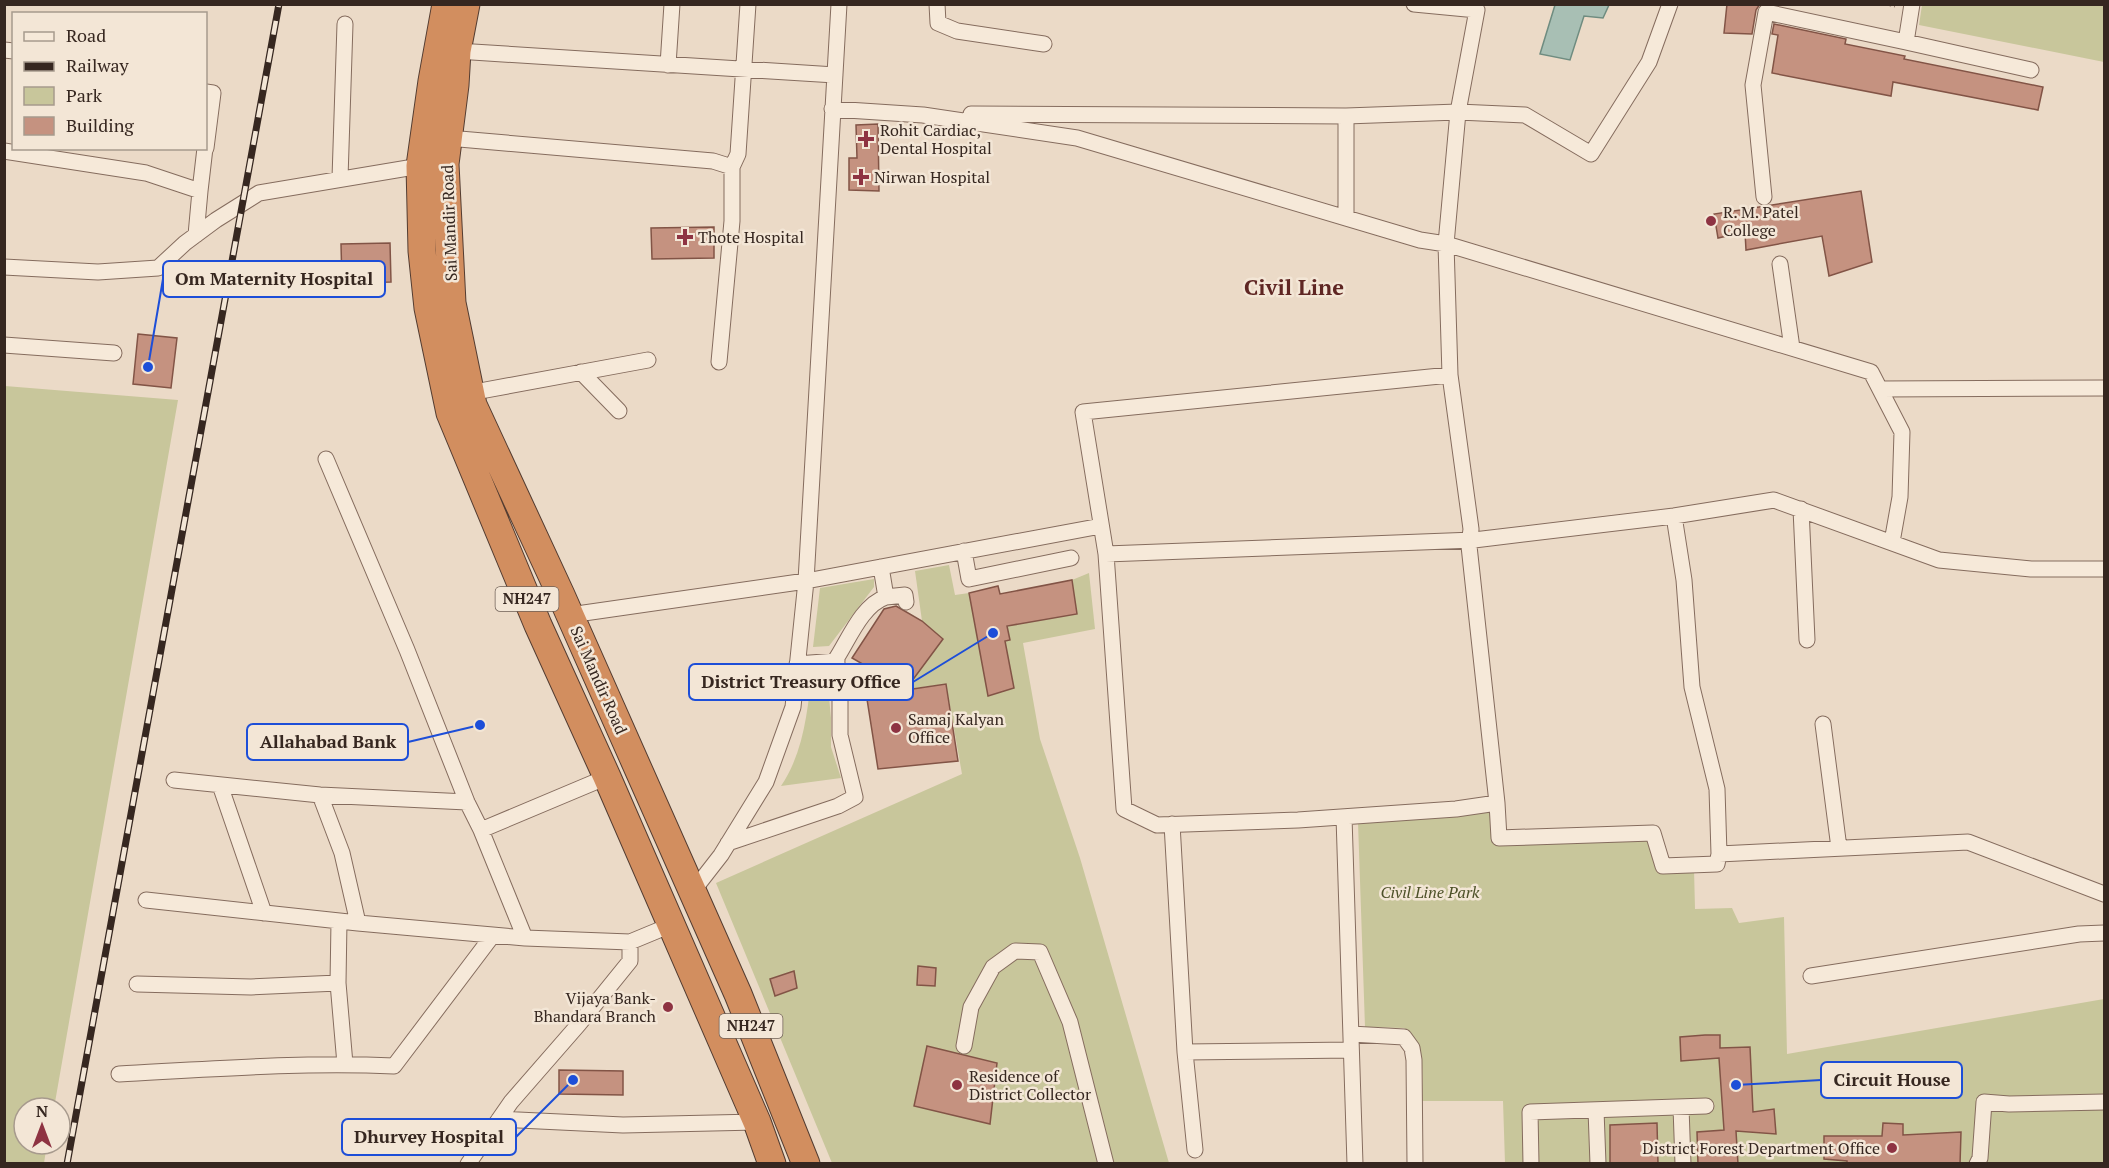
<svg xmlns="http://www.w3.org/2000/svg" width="2109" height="1168" viewBox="0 0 2109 1168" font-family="'PT Serif',serif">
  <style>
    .green { fill: #c8c69b }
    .water { fill: #a8bfb4; stroke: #6f8c80; stroke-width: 1.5 }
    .building { fill: #c59280; stroke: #825446; stroke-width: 1.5 }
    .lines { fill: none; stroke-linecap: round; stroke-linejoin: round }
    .street-casing { stroke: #856c5e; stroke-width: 17 }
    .highway-casing { stroke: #533c31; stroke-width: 29 }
    .path { stroke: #856c5e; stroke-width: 3; stroke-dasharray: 4.5 3; stroke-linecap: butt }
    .street { stroke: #f6e9d9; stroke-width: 15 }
    .highway { stroke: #d28e5f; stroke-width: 27 }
    .rail-casing { stroke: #362720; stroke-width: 7 }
    .rail { stroke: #f3e6d6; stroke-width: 4.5; stroke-dasharray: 14; stroke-linecap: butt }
    .poi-dot { fill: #8e3342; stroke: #f3e6d6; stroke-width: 2 }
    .labels { text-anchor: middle; stroke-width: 5; stroke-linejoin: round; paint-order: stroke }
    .shield { fill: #f3e6d6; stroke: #6f6057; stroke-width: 1.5 }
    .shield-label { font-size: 15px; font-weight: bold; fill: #362720 }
    .poi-label { font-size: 16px; fill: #362720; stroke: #f3e6d6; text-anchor: start }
    .street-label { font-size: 16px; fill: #362720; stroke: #f3e6d6 }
    .park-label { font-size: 16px; font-style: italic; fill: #4d5128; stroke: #f3e6d6 }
    .district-label { font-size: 22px; font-weight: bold; fill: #5f2623; stroke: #f3e6d6 }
    .leader { fill: none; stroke: #1d4ed8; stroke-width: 2 }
    .callout-dot { fill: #1d4ed8; stroke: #f3e6d6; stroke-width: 2 }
    .callout { fill: #f3e6d6; stroke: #1d4ed8; stroke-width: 2 }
    .callout-label { font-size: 18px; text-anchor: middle; font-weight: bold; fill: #362720 }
  </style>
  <rect width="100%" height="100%" fill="#ebdac7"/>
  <path class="green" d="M 1922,5 L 2104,5 L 2104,62 L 1919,25 Z
    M 5,386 L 178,400 L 54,1108 L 24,1108 L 24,1144 L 47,1144 L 44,1163 L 5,1163 Z
    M 949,565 L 955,595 L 969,593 L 1005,641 L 1010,640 L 1007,626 L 1077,614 L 1072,580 L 1089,573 L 1095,629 L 1023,643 L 1040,739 L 1080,858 L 1169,1163 L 832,1163 L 716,883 L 962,774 L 946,684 L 914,688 L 912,680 L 943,639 L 922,621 L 915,571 Z
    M 874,579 L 874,587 L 829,646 L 813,647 L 820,588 Z
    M 826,666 L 831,718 L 831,747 L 841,778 L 781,786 C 804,752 808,709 812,669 Z
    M 1491,812 L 1493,839 L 1652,835 L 1662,868 L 1694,869 L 1695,909 L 1732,908 L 1739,923 L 1784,917 L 1787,1054 L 2104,999 L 2104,1163 L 1505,1163 L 1503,1101 L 1422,1101 C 1422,1082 1425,1056 1415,1039 C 1413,1035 1408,1031 1404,1028 L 1365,1027 L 1358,822 Z"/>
  <path class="water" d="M 1555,5 L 1609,5 L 1603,18 L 1584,16 L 1570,60 L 1540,54 Z"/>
  <path class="building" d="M 1727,4 L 1760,4 L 1756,10 L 1752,34 L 1724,33 Z
    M 1774,24 L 1846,39 L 1845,44 L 1905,56 L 1904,59 L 2043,87 L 2038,110 L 1893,82 L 1891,96 L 1772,73 L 1778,35 L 1772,34 Z
    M 878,124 L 879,191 L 849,190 L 849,158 L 857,158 L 856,125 Z
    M 1861,191 L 1872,262 L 1829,276 L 1822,236 L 1746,250 L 1745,232 L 1718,238 L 1714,214 Z
    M 714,227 L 714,258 L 652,259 L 651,228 Z
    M 390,243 L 391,282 L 342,283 L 341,244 Z
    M 138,334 L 177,338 L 171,388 L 133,384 Z
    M 1072,580 L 1077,614 L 1007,626 L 1010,640 L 1005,641 L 1014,688 L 988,696 L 969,593 L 998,586 L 1000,594 Z
    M 896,606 L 922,621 L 943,639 L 906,689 L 852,658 L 884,609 Z
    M 946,684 L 958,761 L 878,769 L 867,699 L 910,692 L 906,690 Z
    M 918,966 L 936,968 L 935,986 L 917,985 Z
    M 794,971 L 797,988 L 775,996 L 770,979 Z
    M 1705,1035 L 1720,1035 L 1720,1048 L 1750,1047 L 1753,1112 L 1774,1109 L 1776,1134 L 1736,1131 L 1738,1164 L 1698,1164 L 1697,1132 L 1724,1130 L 1719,1058 L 1681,1061 L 1680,1037 Z
    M 927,1046 L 997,1063 L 990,1124 L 914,1106 Z
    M 559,1070 L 623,1071 L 623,1095 L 559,1094 Z
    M 1657,1123 L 1658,1164 L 1610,1164 L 1610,1125 Z
    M 1883,1123 L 1903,1124 L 1903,1135 L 1961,1132 L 1960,1164 L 1847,1164 L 1847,1161 L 1824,1159 L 1824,1136 L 1882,1136 Z"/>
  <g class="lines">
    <defs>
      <path id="street" d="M 937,4 L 938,23 L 957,31 L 1044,44
        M 1906,42 L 2031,70
        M 4,50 L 14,51
        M 457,51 L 835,75
        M 668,65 L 672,4
        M 206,92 L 213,93 L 206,148
        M 832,109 L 923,115 L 1077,138 L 1420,240 L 1446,244 L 1458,112 L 1525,115 L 1591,154 L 1649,62 L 1670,4
        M 971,114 L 1346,116 L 1458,112 L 1477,10 L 1414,4
        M 1346,116 L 1346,218
        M 448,138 L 713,161 L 732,167
        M 4,151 L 146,173 L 200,191 L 205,148
        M 340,178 L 345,24
        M 1764,197 L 1753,85 L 1766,12 L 1906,42 L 1912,4
        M 196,235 L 200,191
        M 1780,264 L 1792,348
        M 4,267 L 98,272 L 158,268 L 185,243 L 216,220 L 259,193 L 420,166
        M 4,345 L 114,353
        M 719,362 L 732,221 L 732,167 L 738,154 L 748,4
        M 581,372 L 619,411
        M 1450,375 L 1083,412 L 1106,554 L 1124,809 L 1157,825 L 1298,820 L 1456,809 L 1497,803 L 1469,546 L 1471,529 L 1450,375 L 1446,244 L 1871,372 L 1902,432 L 1900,497 L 1892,542
        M 1880,389 L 2104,388
        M 464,394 L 648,360
        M 326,459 L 407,650 L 467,802 L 481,830 L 525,938
        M 1801,509 L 1807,640
        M 1674,516 L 1684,580 L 1692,687 L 1717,789 L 1719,854
        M 964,551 L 969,579 L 1071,558
        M 1106,554 L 1474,540 L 1674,516 L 1774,500 L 1939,560 L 2031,569 L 2104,569
        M 886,597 L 905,595 L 906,602
        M 570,615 L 806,581 L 1101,526
        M 797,664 L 837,661
        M 1823,724 L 1839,848
        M 174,780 L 320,795 L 467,802
        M 220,785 L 264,913
        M 320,795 L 342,853 L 358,923
        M 1497,803 L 1499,838 L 1653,833 L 1663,866 L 1717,864 L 1719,854 L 1968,842 L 2104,894
        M 1344,817 L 1355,1164
        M 1172,824 L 1185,1052 L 1351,1050
        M 481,830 L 607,777
        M 728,843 L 838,806 L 855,797 L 840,735 L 840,677 L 836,659 C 849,639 862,605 886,597 L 881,567
        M 693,891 L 721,855 L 766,782 L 793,707 L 806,581 L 839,4
        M 146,900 L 358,923 L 525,938 L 630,942 L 671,925
        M 339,921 L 338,983 L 345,1064
        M 1811,976 L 2079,934 L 2104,933
        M 137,984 L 251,987 L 338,983
        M 1351,1034 L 1404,1037 L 1412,1048 L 1414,1060 L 1415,1164
        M 964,1046 L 971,1007 L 993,967 L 1015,951 L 1040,952 L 1070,1022 L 1106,1164
        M 1185,1052 L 1195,1150
        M 119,1074 C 211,1069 302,1062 394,1066 L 493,935
        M 1681,1107 L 1683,1164
        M 1596,1110 L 1598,1164
        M 499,1119 L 623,1125 L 757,1122
        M 468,1164 L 511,1102 L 579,1024 L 630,961 L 630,942
        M 1531,1164 L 1530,1112 L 1706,1106
        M 1977,1164 L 1980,1158 L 1984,1102 L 2009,1104 L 2104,1102"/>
      <path id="highway" d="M 446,4 L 432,81 L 420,166 L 422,251 L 428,308 L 450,413 L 538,625 L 607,777 L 757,1122 L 772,1164
        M 466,4 L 457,51 L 455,85 L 445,164 L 452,303 L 473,405 L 561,595 L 738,994 L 806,1164"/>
    </defs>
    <use href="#street" class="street-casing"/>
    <use href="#highway" class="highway-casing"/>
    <path class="path" d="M 1887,4 L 1895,6"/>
    <use href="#street" class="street"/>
    <use href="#highway" class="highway"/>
    <defs>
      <path id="rail" d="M 67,1164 L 279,4"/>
    </defs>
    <use href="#rail" class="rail-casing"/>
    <use href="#rail" class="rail"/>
  </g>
  <g class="poi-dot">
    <path d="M863 130h6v6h6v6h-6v6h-6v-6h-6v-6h6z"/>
    <path d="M858 168h6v6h6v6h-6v6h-6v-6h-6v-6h6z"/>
    <circle cx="1711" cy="221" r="6"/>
    <path d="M682 228h6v6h6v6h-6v6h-6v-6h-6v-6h6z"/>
    <circle cx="896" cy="728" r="6"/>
    <circle cx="668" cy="1007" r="6"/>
    <circle cx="957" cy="1085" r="6"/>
    <circle cx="1892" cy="1148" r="6"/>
  </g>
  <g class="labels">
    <g class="shield">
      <rect x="495.5" y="587" width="63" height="24" rx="4.5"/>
      <rect x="719.5" y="1014" width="63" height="24" rx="4.5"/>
    </g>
    <g class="shield-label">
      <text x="527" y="604">NH247</text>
      <text x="751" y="1031">NH247</text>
    </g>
    <g class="poi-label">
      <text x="880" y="136">Rohit Cardiac,<tspan x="880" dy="18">Dental Hospital</tspan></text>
      <text x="874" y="183">Nirwan Hospital</text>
      <text x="1723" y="218">R. M. Patel<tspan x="1723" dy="18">College</tspan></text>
      <text x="698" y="243">Thote Hospital</text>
      <text x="908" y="725">Samaj Kalyan<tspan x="908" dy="18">Office</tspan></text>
      <text x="656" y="1004" text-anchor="end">Vijaya Bank-<tspan x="656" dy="18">Bhandara Branch</tspan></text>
      <text x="969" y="1082">Residence of<tspan x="969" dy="18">District Collector</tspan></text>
      <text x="1880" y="1154" text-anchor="end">District Forest Department Office</text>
    </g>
    <g class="street-label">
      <text transform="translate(449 223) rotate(-92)" y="6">Sai Mandir Road</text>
      <text transform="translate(599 680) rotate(66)" y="6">Sai Mandir Road</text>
    </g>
    <g class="park-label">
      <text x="1430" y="898">Civil Line Park</text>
    </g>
    <g class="district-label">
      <text x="1294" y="295">Civil Line</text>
    </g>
  </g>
  <path class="leader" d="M148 367L163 279M993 633L913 682M480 725L408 742M1736 1085L1821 1080M573 1080L516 1137"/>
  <g class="callout-dot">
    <circle cx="148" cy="367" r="6"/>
    <circle cx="993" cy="633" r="6"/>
    <circle cx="480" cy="725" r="6"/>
    <circle cx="1736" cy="1085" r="6"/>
    <circle cx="573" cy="1080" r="6"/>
  </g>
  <g class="callout">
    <rect x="163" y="261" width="222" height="36" rx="6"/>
    <rect x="689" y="664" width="224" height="36" rx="6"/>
    <rect x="247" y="724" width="161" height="36" rx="6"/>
    <rect x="1821" y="1062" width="141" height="36" rx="6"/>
    <rect x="342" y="1119" width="174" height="36" rx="6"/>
  </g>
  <g class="callout-label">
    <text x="274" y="285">Om Maternity Hospital</text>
    <text x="801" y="688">District Treasury Office</text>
    <text x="328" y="748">Allahabad Bank</text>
    <text x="1892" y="1086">Circuit House</text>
    <text x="429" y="1143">Dhurvey Hospital</text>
  </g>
  <rect width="2109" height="1168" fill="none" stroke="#362720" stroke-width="12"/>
  <rect x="12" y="12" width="195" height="138" fill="#f3e6d6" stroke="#a79a8d" stroke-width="1.5"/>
  <rect x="24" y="32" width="30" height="9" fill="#f6e9d9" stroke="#a79a8d" stroke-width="1.5"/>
  <text x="66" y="42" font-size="18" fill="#362720">Road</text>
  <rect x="24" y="62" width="30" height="9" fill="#362720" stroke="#a79a8d" stroke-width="1.5"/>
  <text x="66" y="72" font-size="18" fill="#362720">Railway</text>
  <rect x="24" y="87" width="30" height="18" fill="#c8c69b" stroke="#a79a8d" stroke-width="1.5"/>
  <text x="66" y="102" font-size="18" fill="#362720">Park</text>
  <rect x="24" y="117" width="30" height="18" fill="#c59280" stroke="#a79a8d" stroke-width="1.5"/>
  <text x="66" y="132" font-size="18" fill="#362720">Building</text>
  <g transform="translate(42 1126)"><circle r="28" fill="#f3e6d6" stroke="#a79a8d" stroke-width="1.5"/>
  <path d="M0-4.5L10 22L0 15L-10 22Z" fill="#8e3342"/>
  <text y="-9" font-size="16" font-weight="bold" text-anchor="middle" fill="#362720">N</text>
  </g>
</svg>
